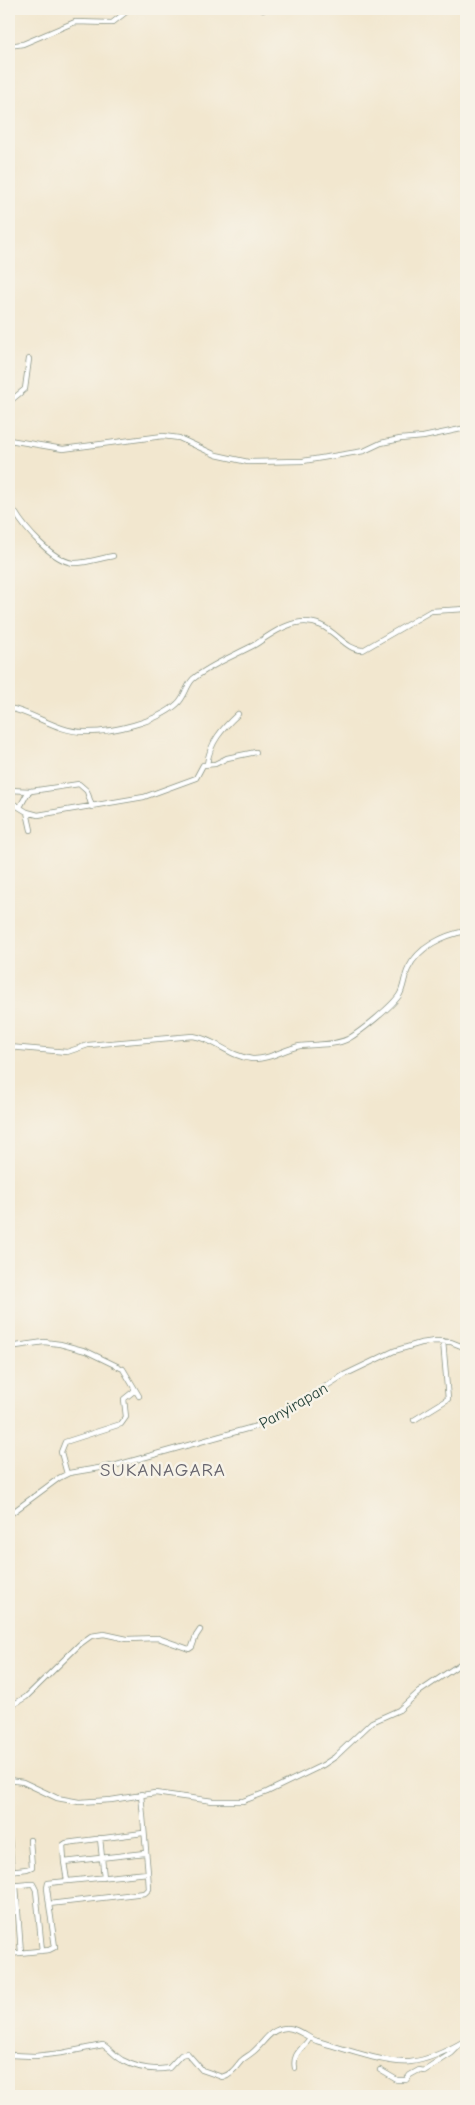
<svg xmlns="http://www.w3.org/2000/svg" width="475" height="2105" viewBox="0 0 475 2105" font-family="'Comic Neue',sans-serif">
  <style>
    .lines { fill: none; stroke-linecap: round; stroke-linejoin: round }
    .minor-casing { stroke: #889282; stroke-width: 6 }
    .minor { stroke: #fff; stroke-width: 4.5 }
    .labels { text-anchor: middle; stroke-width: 5; stroke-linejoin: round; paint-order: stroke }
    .street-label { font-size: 16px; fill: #1f3d34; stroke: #f7f3e8 }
    .quarter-label { font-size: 19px; letter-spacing: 1px; fill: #65636c; stroke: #f7f3e8 }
  </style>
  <rect width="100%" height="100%" fill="#f7f3e8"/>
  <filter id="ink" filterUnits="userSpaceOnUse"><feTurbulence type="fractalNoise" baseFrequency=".02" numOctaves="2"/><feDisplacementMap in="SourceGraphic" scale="10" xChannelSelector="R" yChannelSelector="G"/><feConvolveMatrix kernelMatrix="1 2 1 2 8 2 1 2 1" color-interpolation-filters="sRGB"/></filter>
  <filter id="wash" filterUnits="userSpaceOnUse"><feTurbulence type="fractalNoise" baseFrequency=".0096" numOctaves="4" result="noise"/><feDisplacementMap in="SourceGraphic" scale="20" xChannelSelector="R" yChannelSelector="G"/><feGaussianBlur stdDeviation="1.12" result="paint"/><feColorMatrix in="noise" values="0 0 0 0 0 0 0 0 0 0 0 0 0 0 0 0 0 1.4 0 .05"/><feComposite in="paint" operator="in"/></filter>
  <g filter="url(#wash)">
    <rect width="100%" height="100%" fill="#f2e7cf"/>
  </g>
  <g filter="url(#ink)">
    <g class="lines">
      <defs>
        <path id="minor" d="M 262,9 L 263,10
          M 9,46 L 23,44 L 75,22 L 112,23 L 130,9
          M 9,402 L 25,389 L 29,359
          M 9,440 L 63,449 L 163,436 L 179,438 L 216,455 L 248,462 L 303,461 L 364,451 L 381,443 L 400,439 L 423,437 L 466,428
          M 9,513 L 15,512 C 25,529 52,560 73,563 C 85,564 101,558 113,556
          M 9,708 C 34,713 58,732 84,732 C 111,733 157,722 177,704 C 185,697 186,686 193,679 C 211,664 236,655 256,644 C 268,636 282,626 296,623 C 331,616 341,651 363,650 L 431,611 L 466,609
          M 207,764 C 210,742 222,729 238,714
          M 9,790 L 31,791 L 79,784 L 87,791 L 92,807
          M 9,801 L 27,812 L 38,815 L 144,797 L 196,778 L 203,765 L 215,764 L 227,758 L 256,752
          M 20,807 L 27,794 L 31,791
          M 27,812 L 31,830
          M 9,1047 L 67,1052 L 88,1045 L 193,1036 C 215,1039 228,1056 252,1059 C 269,1060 284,1049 300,1046 C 315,1044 334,1046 348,1039 C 360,1032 393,1006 400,994 C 404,986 404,977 408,969 C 418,947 444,935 466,931
          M 9,1347 L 44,1342 L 60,1344 L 86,1351 L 123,1369 L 139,1396
          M 414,1420 L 448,1399 L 443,1341
          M 67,1474 L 61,1452 L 65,1442 L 121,1424 L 126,1417 L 124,1399 L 134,1391 L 134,1388
          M 9,1515 L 59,1478 L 69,1473 L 117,1465 L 257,1426 L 304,1400 L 344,1375 L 394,1351 L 421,1343 L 435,1341 L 451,1342 L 466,1348
          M 9,1707 L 26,1697 L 80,1644 L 91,1636 L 104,1634 L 127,1639 L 158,1638 L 189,1649 L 192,1647 L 196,1636 L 200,1630
          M 9,1780 L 23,1782 L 57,1798 L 79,1802 L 111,1800 L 155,1793 L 213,1801 L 243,1801 L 267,1792 L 323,1765 L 335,1757 L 372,1722 L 399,1710 L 419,1692 L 466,1660
          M 9,1837 L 12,1870
          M 100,1838 L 104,1878
          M 64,1862 L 63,1845 L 66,1843 L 143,1833
          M 9,1871 L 27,1869 L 32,1867 L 30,1840
          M 67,1881 L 64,1862 L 145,1853
          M 16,1885 L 21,1953
          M 9,1886 L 30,1884 L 33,1884 L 36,1890 L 42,1951
          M 49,1904 L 47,1888 L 48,1883 L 148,1873 L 141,1794
          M 9,1954 L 49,1950 L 55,1947 L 49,1904 L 145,1893 L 149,1889 L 148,1873
          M 9,2055 L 35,2056 L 62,2053 L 103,2045 C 110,2049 115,2056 122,2060 C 137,2068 153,2071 169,2068 L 181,2055 L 187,2053 L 202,2070 L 222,2077 C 231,2075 236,2067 241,2061 C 245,2057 250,2055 253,2052 C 265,2042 269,2029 286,2028 C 296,2027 308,2038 317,2041 C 341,2048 386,2064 410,2062 C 429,2060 449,2050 466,2040
          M 295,2068 C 292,2053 303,2049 310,2038
          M 380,2070 L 397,2080 L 406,2080 L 410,2075 L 419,2070 L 424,2071 L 452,2053 L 461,2044"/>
      </defs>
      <use href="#minor" class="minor-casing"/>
      <use href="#minor" class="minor"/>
    </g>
  </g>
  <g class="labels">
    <g class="street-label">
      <text transform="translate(293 1405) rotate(-30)" y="6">Panyirapan</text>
    </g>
    <g class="quarter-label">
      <text x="163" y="1476">SUKANAGARA</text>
    </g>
  </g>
  <rect width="475" height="2105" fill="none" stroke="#f7f3e8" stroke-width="30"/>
</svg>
